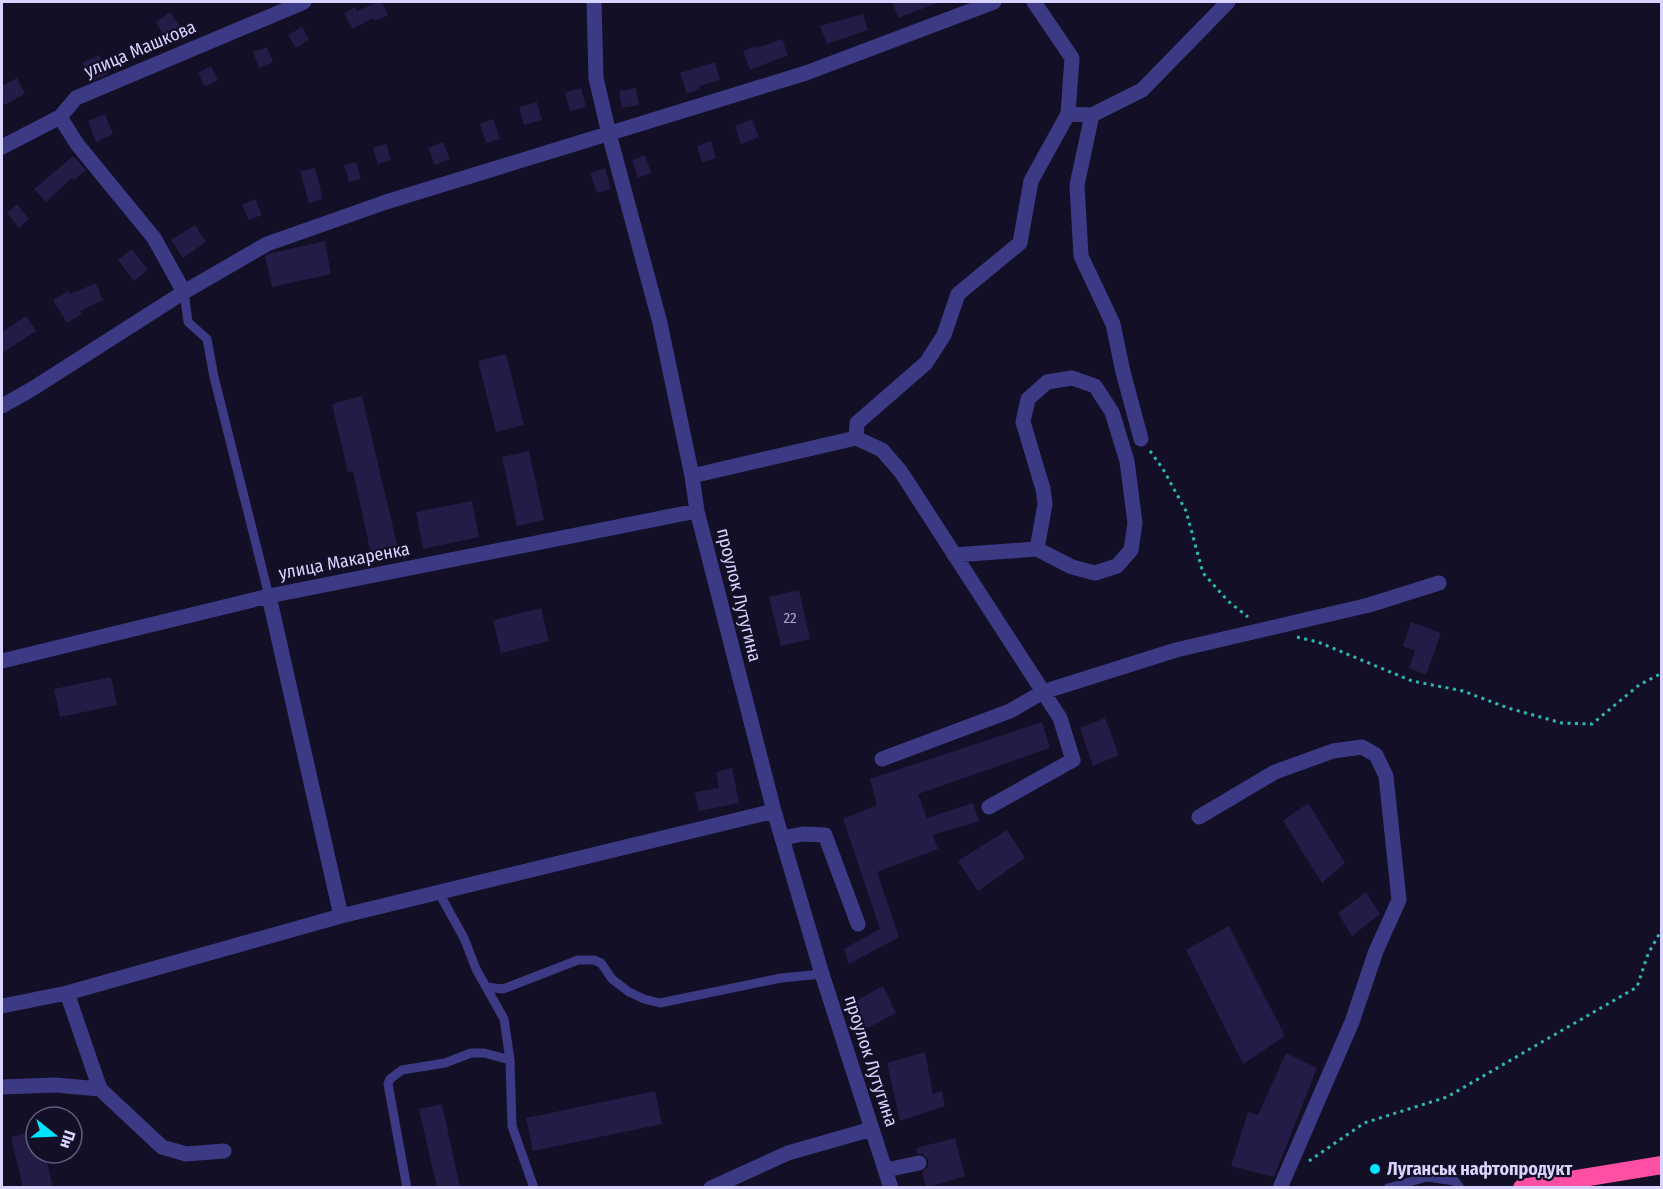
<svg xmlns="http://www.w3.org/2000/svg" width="1663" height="1189" viewBox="0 0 1663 1189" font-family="'Fira Sans Condensed',sans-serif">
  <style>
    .building { fill: #241b47 }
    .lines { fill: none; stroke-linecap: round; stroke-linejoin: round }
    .path { stroke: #2fb8b0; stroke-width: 3; stroke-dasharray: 3 4.5; stroke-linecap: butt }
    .lane { stroke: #3d3a85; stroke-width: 9 }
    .street { stroke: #3d3a85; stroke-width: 15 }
    .highway { stroke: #ff4fa3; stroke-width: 18 }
    .poi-dot { fill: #00e5ff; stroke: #130f26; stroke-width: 2 }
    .labels { text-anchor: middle; stroke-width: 4.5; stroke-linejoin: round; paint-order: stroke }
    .number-label { font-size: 15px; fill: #aca6d1 }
    .street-label { font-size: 18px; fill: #d9d4ff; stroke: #130f26 }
    .poi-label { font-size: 18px; font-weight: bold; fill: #d9d4ff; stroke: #130f26; text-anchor: start }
  </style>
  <rect width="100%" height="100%" fill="#130f26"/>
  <path class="building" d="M 378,2 L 382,2 L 388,15 L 374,21 L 373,18 L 352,29 L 344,13 L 355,7 L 357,11 Z
    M 892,2 L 936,2 L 937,3 L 898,18 Z
    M 170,12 L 185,34 L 168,45 L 156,22 Z
    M 863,14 L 868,30 L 827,44 L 820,26 Z
    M 302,27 L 309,40 L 296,48 L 288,35 Z
    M 782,39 L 788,55 L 750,70 L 743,51 L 756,46 L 757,48 Z
    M 267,47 L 273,62 L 259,68 L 253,52 Z
    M 99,55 L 108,74 L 91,81 L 82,63 Z
    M 715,62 L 720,80 L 699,86 L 700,89 L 687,94 L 680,73 Z
    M 211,66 L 218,80 L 205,87 L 198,73 Z
    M 17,78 L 25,94 L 2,106 L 2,86 Z
    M 581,88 L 586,107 L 570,111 L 565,92 Z
    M 636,88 L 639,105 L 622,108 L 619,91 Z
    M 537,102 L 542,120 L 524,125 L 519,107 Z
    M 105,114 L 113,134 L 96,142 L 88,121 Z
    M 493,119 L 500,139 L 486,143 L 480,124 Z
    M 752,119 L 759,137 L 741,144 L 735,126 Z
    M 711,141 L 716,158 L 702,163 L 697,146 Z
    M 443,142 L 450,159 L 435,165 L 428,148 Z
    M 386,144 L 391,160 L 378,164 L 373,148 Z
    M 645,155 L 651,173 L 638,178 L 632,160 Z
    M 73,156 L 86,170 L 74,180 L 72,178 L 46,202 L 34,189 Z
    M 356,162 L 361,179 L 349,182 L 344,165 Z
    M 315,168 L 323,199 L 309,203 L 300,171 Z
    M 605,168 L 611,189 L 597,193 L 590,173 Z
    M 255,199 L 262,215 L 249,220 L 242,205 Z
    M 17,204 L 29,219 L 19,228 L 7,213 Z
    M 195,225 L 206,242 L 183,258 L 171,240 Z
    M 325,241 L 331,274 L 272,287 L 265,256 L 272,253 Z
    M 132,249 L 148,270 L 134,281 L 118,260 Z
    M 96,283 L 103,300 L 80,311 L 82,314 L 67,323 L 53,300 L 68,291 L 70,294 Z
    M 26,316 L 36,331 L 2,353 L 2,332 Z
    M 506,354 L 524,425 L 496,432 L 478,361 Z
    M 362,396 L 399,553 L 372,559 L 353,471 L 348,472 L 332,404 Z
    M 529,451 L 544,520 L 517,526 L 502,457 Z
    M 472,501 L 479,537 L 423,549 L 416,512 Z
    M 799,590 L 810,639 L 781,646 L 769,597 Z
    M 541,608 L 549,641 L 501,653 L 493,620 Z
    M 1411,622 L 1441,633 L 1426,675 L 1409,668 L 1415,651 L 1403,646 Z
    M 111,677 L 117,705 L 60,717 L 54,689 Z
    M 1105,718 L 1119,755 L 1093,766 L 1080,728 Z
    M 1042,722 L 1050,748 L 918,794 L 927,818 L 973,803 L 979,821 L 933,835 L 938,849 L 877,872 L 899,937 L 849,964 L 844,949 L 880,929 L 843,819 L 877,805 L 870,779 Z
    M 732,768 L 739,803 L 699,811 L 695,792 L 719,788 L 716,772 Z
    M 1308,803 L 1345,863 L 1322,883 L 1283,821 Z
    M 1007,830 L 1025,858 L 978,891 L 958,861 Z
    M 1366,892 L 1380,914 L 1352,936 L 1338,913 Z
    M 1229,926 L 1285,1036 L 1243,1064 L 1186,950 Z
    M 883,986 L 896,1013 L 864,1030 L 852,1003 Z
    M 925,1052 L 933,1094 L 942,1091 L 945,1106 L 900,1121 L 887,1063 Z
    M 1286,1053 L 1317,1068 L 1274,1177 L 1231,1166 L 1248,1112 L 1258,1115 Z
    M 655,1091 L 662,1124 L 533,1151 L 526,1118 Z
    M 442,1104 L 460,1188 L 437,1188 L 419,1109 Z
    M 36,1131 L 36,1153 L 45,1153 L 53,1188 L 23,1188 L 11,1137 Z
    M 955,1138 L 965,1176 L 926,1188 L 922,1172 L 928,1167 L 928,1160 L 923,1154 L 917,1153 L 916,1148 Z"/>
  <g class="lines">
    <path class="path" d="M 1150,451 L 1163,469 L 1186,511 L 1203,573 L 1228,601 L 1248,617
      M 1297,637 L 1318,642 L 1412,681 L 1463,691 L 1508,708 L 1562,723 L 1592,724 L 1639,685 L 1662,673
      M 1309,1161 L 1364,1123 L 1447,1097 L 1637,987 L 1648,954 L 1662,929"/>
    <path class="lane" d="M 184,292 L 188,322 L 207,339 L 214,377 L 269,596
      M 439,893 L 464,938 L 476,969 L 504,1019 L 510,1060 L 512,1126 L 534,1188
      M 486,987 L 503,989 L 578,960 L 594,960 L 601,963 L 612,979 L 629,992 L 644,999 L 660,1003 L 781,978 L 822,974
      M 407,1188 L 388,1084 L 390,1079 L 402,1070 L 445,1063 L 471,1053 L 484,1053 L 510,1060
      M 1388,1188 L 1427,1177 L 1455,1181 L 1460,1188"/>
    <path class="street" d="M 594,2 L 596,78 L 609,134 L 660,323 L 692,476 L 697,511 L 774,811 L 822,974 L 891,1188
      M 1068,114 L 1092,115 L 1142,90 L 1228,2
      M 1092,115 L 1077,185 L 1081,256 L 1113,324 L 1123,372 L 1141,439
      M 60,117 L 77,144 L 154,238 L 184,292
      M 2,147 L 60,117 L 76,98 L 304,2
      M 2,406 L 32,389 L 184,292 L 267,244 L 386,202 L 806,73 L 994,2
      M 856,438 L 857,423 L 926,363 L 944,335 L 958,294 L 1020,243 L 1031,181 L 1068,114 L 1072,58 L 1034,2
      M 692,476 L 856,438 L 882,450 L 901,472 L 1060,718 L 1073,760 L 989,807
      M 954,555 L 1037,549 L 1072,567 L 1095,573 L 1117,566 L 1131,550 L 1135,523 L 1127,461 L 1112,412 L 1095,386 L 1072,378 L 1047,382 L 1028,399 L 1023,422 L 1043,489 L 1045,504 L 1037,549
      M 269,596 L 341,916
      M 2,661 L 269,596 L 697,511
      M 882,759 L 1010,711 L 1043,692 L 1176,650 L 1369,605 L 1439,583
      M 1199,817 L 1275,772 L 1333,751 L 1362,747 L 1376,755 L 1386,776 L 1399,900 L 1376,951 L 1352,1022 L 1280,1188
      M 783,838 L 803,834 L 825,835 L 858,924
      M 67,993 L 100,1089
      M 2,1006 L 67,993 L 341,916 L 774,811
      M 2,1087 L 55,1085 L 100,1089 L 162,1147 L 186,1154 L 224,1151
      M 886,1170 L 919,1163
      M 711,1188 L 788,1153 L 872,1129"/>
    <path class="highway" d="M 1522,1188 L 1662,1165"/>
  </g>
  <circle class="poi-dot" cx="1375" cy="1169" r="6"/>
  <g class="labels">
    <g class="number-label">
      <text x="790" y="623">22</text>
    </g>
    <g class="street-label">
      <text transform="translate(140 49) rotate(-23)" y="6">улица Машкова</text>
      <text transform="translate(344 561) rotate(-11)" y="6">улица Макаренка</text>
      <text transform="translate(739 595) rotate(76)" y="6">проулок Лутугина</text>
      <text transform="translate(871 1061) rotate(72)" y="6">проулок Лутугина</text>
    </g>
    <g class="poi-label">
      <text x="1387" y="1175">Луганськ нафтопродукт</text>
    </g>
  </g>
  <rect width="1663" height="1189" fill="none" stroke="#d9d4ff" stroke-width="6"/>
  <g transform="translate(54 1135) rotate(108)"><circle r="28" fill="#130f26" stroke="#625e7d" stroke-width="1.5"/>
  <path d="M0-4.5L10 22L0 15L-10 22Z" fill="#00e5ff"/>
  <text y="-9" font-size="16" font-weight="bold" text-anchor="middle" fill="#d9d4ff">Пн</text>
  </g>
</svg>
